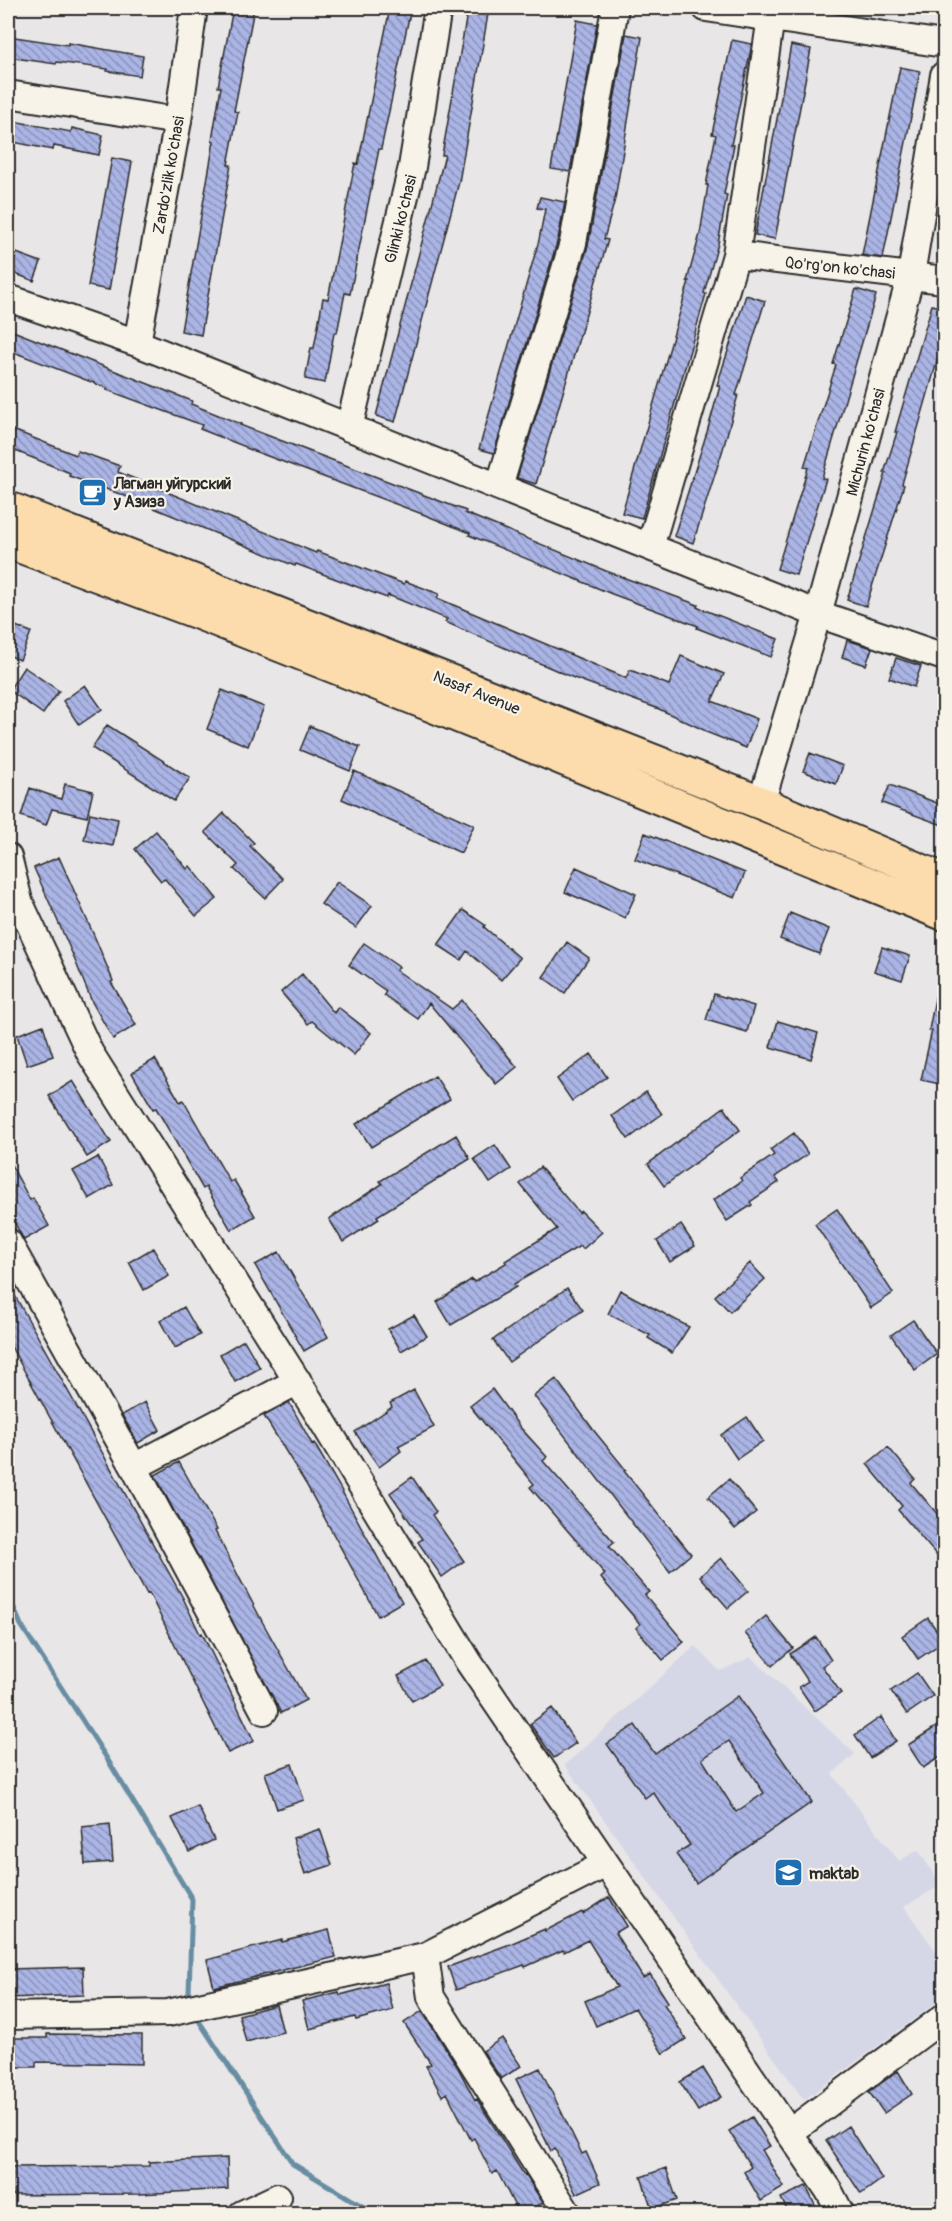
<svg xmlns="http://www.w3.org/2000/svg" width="952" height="2221" viewBox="0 0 952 2221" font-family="Pangolin,sans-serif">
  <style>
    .built { fill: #d5d7e6 }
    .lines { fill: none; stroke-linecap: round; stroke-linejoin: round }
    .stream { stroke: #688da2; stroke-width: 5 }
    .building { fill: url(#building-back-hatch); stroke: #2b2b2b; stroke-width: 1.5; fill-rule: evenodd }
    .minor-casing { stroke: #2b2b2b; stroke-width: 30 }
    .major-casing { stroke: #2b2b2b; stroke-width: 36 }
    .minor { stroke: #f7f3e8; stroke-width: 26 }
    .major { stroke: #fcdcac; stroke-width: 32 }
    .labels { text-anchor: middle; stroke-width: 4.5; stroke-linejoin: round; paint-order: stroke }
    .street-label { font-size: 16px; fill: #2b2b2b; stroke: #f7f3e8 }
    .poi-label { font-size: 16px; font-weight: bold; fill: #2b2b2b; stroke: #f7f3e8; text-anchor: start }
  </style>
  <defs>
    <pattern id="building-back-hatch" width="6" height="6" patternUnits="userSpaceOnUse" patternTransform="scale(1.5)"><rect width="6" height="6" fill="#aab4e5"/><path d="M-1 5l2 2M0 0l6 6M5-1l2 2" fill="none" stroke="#8b93ba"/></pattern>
  </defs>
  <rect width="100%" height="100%" fill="#e8e6e7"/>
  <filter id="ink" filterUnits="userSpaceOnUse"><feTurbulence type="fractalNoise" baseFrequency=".0167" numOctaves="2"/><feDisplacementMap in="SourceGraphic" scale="12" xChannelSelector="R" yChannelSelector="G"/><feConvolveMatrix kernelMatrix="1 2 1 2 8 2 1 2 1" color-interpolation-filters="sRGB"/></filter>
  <g filter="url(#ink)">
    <path class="built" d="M 695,1646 L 720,1671 L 751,1657 L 855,1754 L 832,1774 L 899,1861 L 918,1850 L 941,1885 L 904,1907 L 944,1962 L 944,1997 L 804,2100 L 565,1765 Z"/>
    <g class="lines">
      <path class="stream" d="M 8,1594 L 21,1625 L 106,1757 L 192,1899 L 189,1993
        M 197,2018 L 293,2164 L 375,2214"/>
    </g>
    <path class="building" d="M 233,8 L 254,9 L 234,111 L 238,112 L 228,165 L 231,165 L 201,335 L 181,331 L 214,141 L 212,140 L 221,87 L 218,87 Z
      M 390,8 L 411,8 L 381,149 L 379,149 L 350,294 L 345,293 L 337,333 L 334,333 L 325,383 L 305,379 L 311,348 L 314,348 L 323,298 L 328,299 L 355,163 L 358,164 Z
      M 468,8 L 489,8 L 483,44 L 459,182 L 395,422 L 376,416 L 445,155 L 442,155 Z
      M 577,20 L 597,24 L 570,172 L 551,169 Z
      M 626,34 L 642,37 L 615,199 L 604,239 L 608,240 L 536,484 L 517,478 L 588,246 Z
      M 8,36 L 68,45 L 68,43 L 143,56 L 140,76 L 107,71 L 108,69 L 57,62 L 56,64 L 8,57 Z
      M 732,40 L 752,44 L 731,145 L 734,145 L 724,194 L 727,195 L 718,244 L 704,293 L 706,294 L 642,518 L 622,513 L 689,281 L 687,281 L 700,234 L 708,185 L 706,185 L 716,135 L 712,134 Z
      M 791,45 L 811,49 L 775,239 L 755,235 Z
      M 900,67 L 920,71 L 883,258 L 867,256 L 862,255 Z
      M 8,120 L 71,132 L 72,128 L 103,135 L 99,155 L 54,146 L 53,150 L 8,141 Z
      M 112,158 L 132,162 L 109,290 L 88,286 Z
      M 540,197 L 565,202 L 558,239 L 494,453 L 479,449 L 539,240 L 545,209 L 537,208 Z
      M 11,251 L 41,262 L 34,281 L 8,271 L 8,260 Z
      M 856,289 L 876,295 L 822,478 L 826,479 L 796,575 L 777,569 L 808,468 L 804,467 L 836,365 L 833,364 Z
      M 746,295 L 765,301 L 736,395 L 738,395 L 723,449 L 693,543 L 674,536 L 707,432 L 720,386 L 717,385 Z
      M 932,305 L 945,309 L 945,334 L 902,484 L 904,485 L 866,606 L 847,600 L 886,473 L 884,473 L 897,432 L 895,432 Z
      M 8,329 L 192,401 L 191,404 L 241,424 L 240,425 L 466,511 L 465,513 L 606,571 L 698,605 L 697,607 L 778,639 L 771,657 L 697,628 L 698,626 L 612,594 L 469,535 L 470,533 L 425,515 L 246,448 L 246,447 L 200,429 L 202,425 L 107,390 L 107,388 L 8,350 Z
      M 8,428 L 76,455 L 78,451 L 120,466 L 118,472 L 316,553 L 317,551 L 404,584 L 405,581 L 439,594 L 437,598 L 626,678 L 630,670 L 669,685 L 681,656 L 724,674 L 712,701 L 757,719 L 746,748 L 706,732 L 706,731 L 659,709 L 574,678 L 445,622 L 447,619 L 388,595 L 387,598 L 296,564 L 295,566 L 120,494 L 69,476 L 70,473 L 8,448 Z
      M 8,623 L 31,632 L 20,660 L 8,655 Z
      M 847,640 L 872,648 L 866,665 L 842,657 Z
      M 896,658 L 921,666 L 914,687 L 889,678 Z
      M 24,667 L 59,691 L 43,714 L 9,690 Z
      M 85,685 L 102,709 L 79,725 L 63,701 Z
      M 222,690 L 264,707 L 248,746 L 207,729 Z
      M 107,725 L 190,778 L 174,801 L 92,748 Z
      M 310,726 L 360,747 L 350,771 L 300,750 Z
      M 810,753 L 843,766 L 836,784 L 803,771 Z
      M 354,771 L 474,825 L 461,853 L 342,799 Z
      M 65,784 L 93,791 L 87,817 L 52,809 L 46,825 L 21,816 L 30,788 L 61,799 Z
      M 890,785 L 945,806 L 945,826 L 882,803 Z
      M 90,813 L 118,819 L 113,846 L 84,840 Z
      M 224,813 L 254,843 L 250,846 L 283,879 L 265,898 L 234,869 L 238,865 L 205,832 Z
      M 156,831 L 187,869 L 190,866 L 217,899 L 196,916 L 165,879 L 161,881 L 135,849 Z
      M 645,833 L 745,873 L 735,898 L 635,859 Z
      M 59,857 L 96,940 L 113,981 L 111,982 L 136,1025 L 113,1039 L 92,1002 L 72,953 L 34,868 Z
      M 576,867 L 636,894 L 625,918 L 565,892 Z
      M 337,882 L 372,906 L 356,928 L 321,904 Z
      M 463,910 L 485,925 L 484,927 L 520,958 L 501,980 L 467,951 L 461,960 L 438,945 Z
      M 790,913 L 829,929 L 819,954 L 780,939 Z
      M 567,942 L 589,958 L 565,993 L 543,977 Z
      M 364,943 L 399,967 L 396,970 L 452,1009 L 462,1000 L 517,1067 L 496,1084 L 429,1003 L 418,1019 L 384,995 L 386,991 L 349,965 Z
      M 882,947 L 910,956 L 902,980 L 874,971 Z
      M 302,974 L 334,1013 L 338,1007 L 371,1033 L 354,1055 L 312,1021 L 308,1024 L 281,992 Z
      M 938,983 L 945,984 L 945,1085 L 921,1080 L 932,1030 L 929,1030 Z
      M 714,994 L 754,1006 L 747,1032 L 706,1020 Z
      M 778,1021 L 818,1033 L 811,1059 L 770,1047 Z
      M 43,1025 L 53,1056 L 27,1065 L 17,1035 Z
      M 591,1054 L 607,1077 L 572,1101 L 557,1079 Z
      M 155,1059 L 180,1102 L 183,1100 L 230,1182 L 234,1180 L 255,1216 L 231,1230 L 206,1187 L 203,1189 L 156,1108 L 153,1109 L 132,1073 Z
      M 435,1076 L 450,1099 L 371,1147 L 356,1124 Z
      M 73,1081 L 111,1142 L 87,1157 L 49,1096 Z
      M 646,1092 L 662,1114 L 628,1139 L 612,1116 Z
      M 724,1107 L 740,1130 L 664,1186 L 648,1164 Z
      M 794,1133 L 808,1154 L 775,1177 L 779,1182 L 750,1202 L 752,1205 L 727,1221 L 713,1200 L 742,1181 L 740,1178 L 774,1155 L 770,1150 Z
      M 456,1135 L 470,1159 L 377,1216 L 379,1219 L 343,1242 L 329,1219 L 382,1184 L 380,1181 Z
      M 495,1145 L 511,1169 L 490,1183 L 474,1159 Z
      M 98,1157 L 113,1185 L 89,1199 L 73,1171 Z
      M 8,1159 L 30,1200 L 33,1198 L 49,1226 L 24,1240 L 8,1210 Z
      M 540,1167 L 579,1213 L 581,1211 L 602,1232 L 583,1249 L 580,1246 L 514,1284 L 516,1287 L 451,1325 L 437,1302 L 472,1279 L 474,1282 L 506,1263 L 505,1261 L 557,1229 L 520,1184 Z
      M 837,1209 L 893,1293 L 871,1308 L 815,1224 Z
      M 681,1225 L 695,1246 L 670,1262 L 657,1241 Z
      M 153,1248 L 169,1276 L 144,1290 L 129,1262 Z
      M 279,1252 L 328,1337 L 304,1351 L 255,1265 Z
      M 750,1263 L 765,1279 L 730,1312 L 715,1296 Z
      M 8,1283 L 183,1598 L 200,1634 L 202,1633 L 254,1741 L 228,1753 L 149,1593 L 147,1594 L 8,1341 Z
      M 567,1288 L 583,1310 L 509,1362 L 493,1340 Z
      M 620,1290 L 689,1327 L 672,1353 L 648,1338 L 650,1335 L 608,1314 Z
      M 184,1307 L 200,1335 L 175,1348 L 160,1321 Z
      M 414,1315 L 427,1336 L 401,1351 L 388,1329 Z
      M 913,1320 L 937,1354 L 915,1370 L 891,1335 Z
      M 244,1340 L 260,1368 L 235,1382 L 220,1354 Z
      M 556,1379 L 595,1432 L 626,1470 L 624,1471 L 691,1554 L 670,1572 L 534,1396 Z
      M 492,1389 L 519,1426 L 547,1457 L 543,1461 L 614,1542 L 609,1546 L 649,1592 L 645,1595 L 684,1642 L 663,1660 L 636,1628 L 640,1624 L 601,1578 L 605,1574 L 530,1487 L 534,1484 L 470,1406 Z
      M 414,1390 L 434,1427 L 398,1446 L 401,1451 L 379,1467 L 355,1432 L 392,1407 L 390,1403 Z
      M 145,1402 L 160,1430 L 138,1443 L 122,1415 Z
      M 289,1402 L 312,1444 L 314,1443 L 339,1486 L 402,1602 L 378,1616 L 306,1484 L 264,1416 Z
      M 747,1417 L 763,1441 L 737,1459 L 721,1435 Z
      M 888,1447 L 915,1479 L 911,1483 L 945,1523 L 945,1565 L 898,1510 L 902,1506 L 867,1464 Z
      M 179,1462 L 217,1530 L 215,1531 L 263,1623 L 306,1700 L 281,1713 L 155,1475 Z
      M 412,1477 L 436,1512 L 432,1515 L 464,1561 L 442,1577 L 418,1542 L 422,1539 L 390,1493 Z
      M 729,1479 L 756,1512 L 735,1529 L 708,1497 Z
      M 721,1558 L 748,1591 L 728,1608 L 700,1576 Z
      M 766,1616 L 793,1648 L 772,1666 L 745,1633 Z
      M 928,1618 L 944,1641 L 918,1659 L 902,1636 Z
      M 816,1637 L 831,1660 L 822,1666 L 841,1693 L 815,1711 L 799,1687 L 808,1681 L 790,1654 Z
      M 426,1661 L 440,1686 L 412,1701 L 398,1676 Z
      M 917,1673 L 933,1696 L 907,1714 L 891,1691 Z
      M 738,1696 L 812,1802 L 696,1883 L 676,1854 L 690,1845 L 653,1792 L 645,1798 L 607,1744 L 635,1725 L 655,1754 ZM 729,1741 L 764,1793 L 736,1812 L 702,1759 Z
      M 552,1708 L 576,1743 L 554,1758 L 530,1724 Z
      M 881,1717 L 896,1741 L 870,1758 L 855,1735 Z
      M 945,1721 L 945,1754 L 923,1768 L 908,1745 Z
      M 292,1764 L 304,1800 L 277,1809 L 265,1773 Z
      M 198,1806 L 214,1840 L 189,1852 L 172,1818 Z
      M 110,1824 L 113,1862 L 85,1864 L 82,1827 Z
      M 320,1829 L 332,1865 L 305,1874 L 293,1838 Z
      M 609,1897 L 627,1926 L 615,1933 L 643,1978 L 650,1974 L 668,2002 L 664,2004 L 686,2039 L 663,2054 L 635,2008 L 596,2026 L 585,2001 L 617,1987 L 588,1940 L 564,1952 L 563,1950 L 525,1967 L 524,1965 L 456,1990 L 448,1967 L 510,1944 L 545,1929 L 545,1931 L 582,1912 L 583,1914 Z
      M 329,1930 L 336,1957 L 214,1987 L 207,1960 L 282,1940 L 282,1942 Z
      M 83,1967 L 84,1995 L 8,1998 L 8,1969 Z
      M 386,1983 L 393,2010 L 356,2020 L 355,2017 L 309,2029 L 302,2001 L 339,1992 L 340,1995 Z
      M 276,2005 L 283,2032 L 246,2042 L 239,2015 Z
      M 422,2011 L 457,2066 L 475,2100 L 477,2099 L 524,2175 L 525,2174 L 543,2203 L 519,2214 L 497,2171 L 492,2174 L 474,2138 L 471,2140 L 447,2093 L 442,2096 L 426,2066 L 431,2064 L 404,2023 Z
      M 47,2034 L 142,2035 L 142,2064 L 36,2062 L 36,2067 L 8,2067 L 8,2038 L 47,2038 Z
      M 502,2038 L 521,2066 L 501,2079 L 483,2051 Z
      M 540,2068 L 582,2154 L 586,2152 L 600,2183 L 576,2194 L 555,2149 L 551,2151 L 516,2079 Z
      M 703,2068 L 721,2097 L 698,2111 L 680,2082 Z
      M 898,2071 L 912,2094 L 884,2113 L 869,2092 Z
      M 752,2117 L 770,2146 L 762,2150 L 784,2187 L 761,2201 L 744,2172 L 751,2167 L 729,2131 Z
      M 848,2126 L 882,2179 L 861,2194 L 826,2141 Z
      M 227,2158 L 228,2189 L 140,2194 L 8,2195 L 8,2167 L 149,2166 L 149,2162 Z
      M 666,2168 L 677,2200 L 652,2209 L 641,2177 Z
      M 806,2186 L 819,2214 L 789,2214 L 781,2198 Z"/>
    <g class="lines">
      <defs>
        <path id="minor" d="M 706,8 L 944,44
          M 8,94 L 178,121
          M 736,255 L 944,280
          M 8,298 L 137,343 L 818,614 L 944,657
          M 137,343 L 178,121 L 194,8
          M 349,428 L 412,167 L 438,8
          M 499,487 L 573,243 L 615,8
          M 650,547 L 736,255 L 771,17
          M 761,803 L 818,614 L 911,275 L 944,75
          M 8,857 L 19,901 L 90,1053 L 320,1417 L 468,1661 L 829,2191 L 841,2214
          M 8,1242 L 134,1467 L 264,1711
          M 134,1467 L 298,1381
          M 425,1956 L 431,1997 L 568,2214
          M 8,2016 L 168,2013 L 425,1956 L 606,1864
          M 789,2133 L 944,2017
          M 242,2214 L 278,2197"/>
        <path id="major" d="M 8,508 L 761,803 L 944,880
          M 8,542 L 196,612 L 426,703 L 944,914"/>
      </defs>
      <use href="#minor" class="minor-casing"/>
      <use href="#major" class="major-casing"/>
      <use href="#minor" class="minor"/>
      <use href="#major" class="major"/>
    </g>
  </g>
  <defs>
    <symbol id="cafe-square" viewBox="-11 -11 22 22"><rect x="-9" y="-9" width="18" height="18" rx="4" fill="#1f6fb2" stroke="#f7f3e8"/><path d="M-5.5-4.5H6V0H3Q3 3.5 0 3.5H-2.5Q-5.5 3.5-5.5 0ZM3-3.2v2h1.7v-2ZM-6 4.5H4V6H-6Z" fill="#fff"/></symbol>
    <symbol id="school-square" viewBox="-11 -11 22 22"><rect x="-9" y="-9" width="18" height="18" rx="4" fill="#1f6fb2" stroke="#f7f3e8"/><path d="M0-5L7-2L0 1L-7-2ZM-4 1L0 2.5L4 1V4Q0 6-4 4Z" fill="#fff"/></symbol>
  </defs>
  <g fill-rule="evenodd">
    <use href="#cafe-square" x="76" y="476" width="33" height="33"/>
    <use href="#school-square" x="772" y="1856" width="33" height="33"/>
  </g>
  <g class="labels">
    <g class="street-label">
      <text transform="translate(168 175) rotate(-80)" y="6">Zardo'zlik ko'chasi</text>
      <text transform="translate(400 219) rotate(-76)" y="6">Glinki ko'chasi</text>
      <text transform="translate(840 267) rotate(6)" y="6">Qo'rg'on ko'chasi</text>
      <text transform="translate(865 442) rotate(-75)" y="6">Michurin ko'chasi</text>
      <text transform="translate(477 692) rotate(22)" y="6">Nasaf Avenue</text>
    </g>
    <g class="poi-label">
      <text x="114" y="489">Лагман уйгурский<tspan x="114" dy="18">у Азиза</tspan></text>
      <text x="809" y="1879">maktab</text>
    </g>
  </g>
  <rect width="952" height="2221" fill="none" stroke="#f7f3e8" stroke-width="30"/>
  <rect x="15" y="15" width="922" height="2191" fill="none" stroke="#2b2b2b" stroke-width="2" filter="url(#ink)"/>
</svg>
